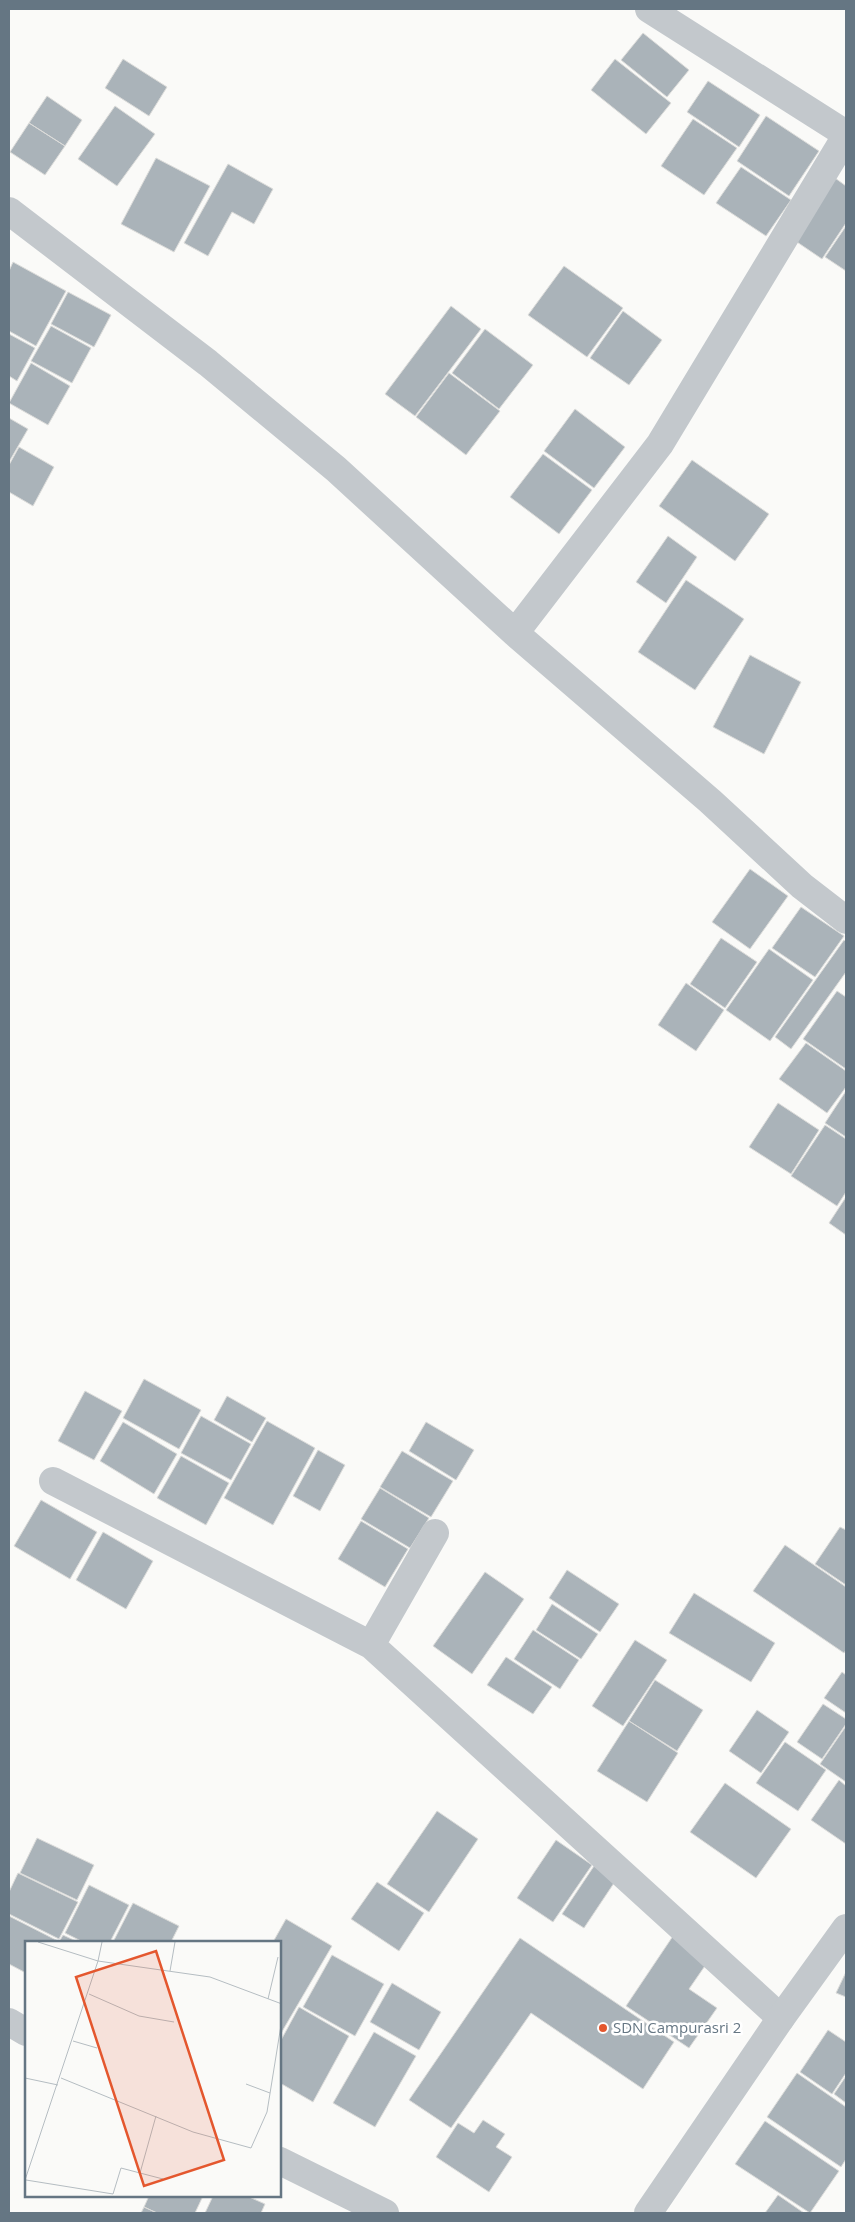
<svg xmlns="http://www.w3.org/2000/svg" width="855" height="2222" viewBox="0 0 855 2222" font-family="'Open Sans',sans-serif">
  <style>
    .building { fill: #aab3b9; stroke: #dcdcda }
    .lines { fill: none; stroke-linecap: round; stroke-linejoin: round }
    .minor { stroke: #c3c8cc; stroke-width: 28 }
    .tertiary { stroke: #c3c8cc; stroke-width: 28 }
    .poi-dot { fill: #e4572e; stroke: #fff; stroke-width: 2 }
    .labels { text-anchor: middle; stroke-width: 5; stroke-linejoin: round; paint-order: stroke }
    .poi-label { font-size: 15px; fill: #657683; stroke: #fff; text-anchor: start }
    .inset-road { fill: none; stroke: #b5bdc2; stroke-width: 1 }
    .view { fill: #e4572e; fill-opacity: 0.15; stroke: #e4572e; stroke-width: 2.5 }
    .inset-edge { fill: none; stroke: #657683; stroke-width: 2.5 }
  </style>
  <rect width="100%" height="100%" fill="#fafaf8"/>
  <path class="building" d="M 643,33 L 689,70 L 667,97 L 621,60 Z
    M 123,59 L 167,87 L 149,116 L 105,88 Z
    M 615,59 L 671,103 L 646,134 L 591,90 Z
    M 708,81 L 760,115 L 739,147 L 687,112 Z
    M 47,96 L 82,120 L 65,146 L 29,123 Z
    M 115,106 L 155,134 L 117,186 L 78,159 Z
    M 766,116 L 819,151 L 789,196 L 737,161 Z
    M 693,119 L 737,148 L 704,195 L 661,166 Z
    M 29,123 L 65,146 L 45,175 L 10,152 Z
    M 156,158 L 210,186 L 174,252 L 121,224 Z
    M 228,164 L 273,189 L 254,224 L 232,212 L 208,256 L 184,243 Z
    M 741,167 L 791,200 L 766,236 L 716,203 Z
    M 835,178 L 846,186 L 846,223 L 822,259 L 794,240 Z
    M 846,226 L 846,271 L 825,257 Z
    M 13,262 L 66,291 L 36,346 L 9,331 L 9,271 Z
    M 564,266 L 623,308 L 587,357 L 528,315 Z
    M 68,292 L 111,315 L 94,347 L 51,324 Z
    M 451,306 L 481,329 L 415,416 L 385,394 Z
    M 623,311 L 662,340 L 629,385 L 590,358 Z
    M 51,326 L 91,348 L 72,383 L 31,361 Z
    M 485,329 L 533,365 L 499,409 L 452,373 Z
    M 9,334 L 35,348 L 17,381 L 9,376 Z
    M 31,363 L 70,386 L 48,425 L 9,403 Z
    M 449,373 L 500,411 L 466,455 L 416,417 Z
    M 575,409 L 625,447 L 594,488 L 544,451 Z
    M 9,418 L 28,429 L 9,462 Z
    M 19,447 L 54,467 L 33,506 L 9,492 L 9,465 Z
    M 543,454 L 592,490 L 559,534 L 510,497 Z
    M 692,460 L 769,514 L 735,561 L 659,506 Z
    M 668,536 L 697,557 L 666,603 L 636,582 Z
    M 686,580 L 744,619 L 695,690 L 638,652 Z
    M 750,655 L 801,682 L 764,754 L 713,727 Z
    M 750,869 L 788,896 L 750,949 L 712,922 Z
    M 801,907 L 844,936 L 815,977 L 772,948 Z
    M 721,938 L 757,962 L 725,1008 L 690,984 Z
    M 844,940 L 846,942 L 846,972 L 791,1049 L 775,1037 Z
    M 769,949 L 813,980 L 770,1041 L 726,1010 Z
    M 686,983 L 724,1010 L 696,1051 L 658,1025 Z
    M 837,991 L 846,997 L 846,1069 L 803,1039 Z
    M 806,1043 L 846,1071 L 846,1087 L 827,1113 L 779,1079 Z
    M 846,1091 L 846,1137 L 825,1123 Z
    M 778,1103 L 819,1130 L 791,1174 L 749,1147 Z
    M 825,1125 L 846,1139 L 846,1192 L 837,1206 L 791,1176 Z
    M 846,1197 L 846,1235 L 829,1223 Z
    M 144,1379 L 201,1410 L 179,1449 L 123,1418 Z
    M 85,1391 L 122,1411 L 94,1460 L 58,1441 Z
    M 227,1396 L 266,1418 L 252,1442 L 214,1420 Z
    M 201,1416 L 251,1444 L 231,1480 L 181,1453 Z
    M 267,1421 L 315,1448 L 273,1525 L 224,1498 Z
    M 123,1422 L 177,1454 L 154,1494 L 100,1461 Z
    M 426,1422 L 474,1450 L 456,1480 L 409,1451 Z
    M 318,1450 L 345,1465 L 320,1511 L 293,1496 Z
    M 402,1451 L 453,1481 L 431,1517 L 380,1487 Z
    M 181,1456 L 229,1483 L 206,1525 L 157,1498 Z
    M 380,1488 L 429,1518 L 410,1548 L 361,1519 Z
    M 41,1500 L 97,1532 L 70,1579 L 14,1546 Z
    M 361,1521 L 408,1549 L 385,1587 L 338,1559 Z
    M 840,1527 L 846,1530 L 846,1585 L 815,1564 Z
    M 103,1532 L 153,1561 L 126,1609 L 76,1580 Z
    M 785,1545 L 846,1587 L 846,1650 L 844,1653 L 753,1591 Z
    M 567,1570 L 619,1604 L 600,1632 L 549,1598 Z
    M 485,1572 L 524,1599 L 472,1674 L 433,1646 Z
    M 694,1593 L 775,1643 L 751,1682 L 669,1633 Z
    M 552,1604 L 598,1634 L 581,1659 L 536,1630 Z
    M 533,1630 L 579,1660 L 560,1689 L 514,1659 Z
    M 635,1640 L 667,1660 L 623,1726 L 592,1706 Z
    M 506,1657 L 552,1687 L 533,1714 L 487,1685 Z
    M 842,1672 L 846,1675 L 846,1713 L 824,1698 Z
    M 655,1680 L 703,1710 L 677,1751 L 629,1721 Z
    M 823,1704 L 846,1719 L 846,1724 L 822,1759 L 797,1742 Z
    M 757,1710 L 789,1732 L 761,1773 L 729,1751 Z
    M 629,1721 L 678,1753 L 647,1802 L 597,1771 Z
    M 846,1726 L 846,1782 L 820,1764 Z
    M 785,1742 L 826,1770 L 798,1811 L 756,1783 Z
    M 839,1780 L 846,1786 L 846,1844 L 811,1820 Z
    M 725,1783 L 791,1829 L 756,1878 L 690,1832 Z
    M 437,1811 L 478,1839 L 429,1912 L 387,1884 Z
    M 37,1838 L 94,1865 L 77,1900 L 20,1873 Z
    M 556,1840 L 592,1865 L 553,1922 L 517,1898 Z
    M 594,1866 L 616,1880 L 584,1928 L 562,1914 Z
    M 18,1873 L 78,1902 L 59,1939 L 9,1914 L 9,1892 Z
    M 377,1882 L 424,1913 L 399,1951 L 351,1919 Z
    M 89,1885 L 129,1905 L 110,1942 L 83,1942 L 65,1933 Z
    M 133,1903 L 179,1926 L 171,1942 L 113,1942 Z
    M 9,1916 L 58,1941 L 26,1942 L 26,1973 L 9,1964 Z
    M 286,1919 L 332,1946 L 280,2035 L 280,1942 L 273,1942 Z
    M 63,1935 L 78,1942 L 59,1942 Z
    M 673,1936 L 709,1960 L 689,1989 L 717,2008 L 689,2048 L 626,2006 Z
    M 520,1938 L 674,2042 L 643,2089 L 531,2013 L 451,2128 L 409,2100 Z
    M 332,1955 L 384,1984 L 355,2036 L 303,2007 Z
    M 846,1972 L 846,1997 L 836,1993 Z
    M 392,1983 L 441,2012 L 419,2050 L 370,2022 Z
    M 299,2007 L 349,2036 L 313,2102 L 280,2083 L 280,2042 Z
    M 828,2030 L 846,2042 L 846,2073 L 832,2094 L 800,2072 Z
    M 374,2032 L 416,2056 L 375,2127 L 333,2103 Z
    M 797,2073 L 846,2107 L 846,2159 L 841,2167 L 767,2117 Z
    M 846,2076 L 846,2103 L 834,2094 Z
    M 483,2120 L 505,2134 L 496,2147 L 512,2157 L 489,2192 L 436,2157 L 458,2123 L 474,2133 Z
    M 765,2121 L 839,2171 L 810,2213 L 735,2164 Z
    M 778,2195 L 804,2213 L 765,2213 Z
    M 149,2196 L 203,2196 L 195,2213 L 157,2213 L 144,2207 Z
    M 213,2196 L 247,2196 L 265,2204 L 261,2213 L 205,2213 Z
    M 144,2207 L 157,2213 L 141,2213 Z"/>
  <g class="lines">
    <path class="minor" d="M 649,9 L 846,134
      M 9,211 L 208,363 L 336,469 L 515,633 L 710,801 L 802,886 L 846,920
      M 515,633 L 660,444 L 846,136
      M 53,1481 L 371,1645 L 781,2018
      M 371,1645 L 435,1533"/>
    <path class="tertiary" d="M 9,2022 L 26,2032
      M 280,2161 L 385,2213
      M 648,2213 L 781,2018 L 846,1928"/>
  </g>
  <circle class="poi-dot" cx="603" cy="2028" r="5"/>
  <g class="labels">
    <g class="poi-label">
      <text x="613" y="2033">SDN Campurasri 2</text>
    </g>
  </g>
  <g transform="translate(25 1941)">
    <rect width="256" height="256" fill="#fafaf8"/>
    <path class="inset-road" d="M 13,1 L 73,20 L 77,1M 145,30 L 150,1M 64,53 L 114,75 L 149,81M 243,58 L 253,16M 48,100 L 72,107M 0,137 L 33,144M 36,137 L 168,191 L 226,207 L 242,171 L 257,78M 221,143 L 245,152M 115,232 L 138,238M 0,239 L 73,20 L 185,36 L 257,63M 1,239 L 88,253 L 96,227 L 115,232 L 131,175"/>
    <path class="view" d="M 131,10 L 199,219 L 119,245 L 51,36 Z"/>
    <rect width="256" height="256" class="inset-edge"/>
  </g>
  <rect width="855" height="2222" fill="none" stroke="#657683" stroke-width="20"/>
</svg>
